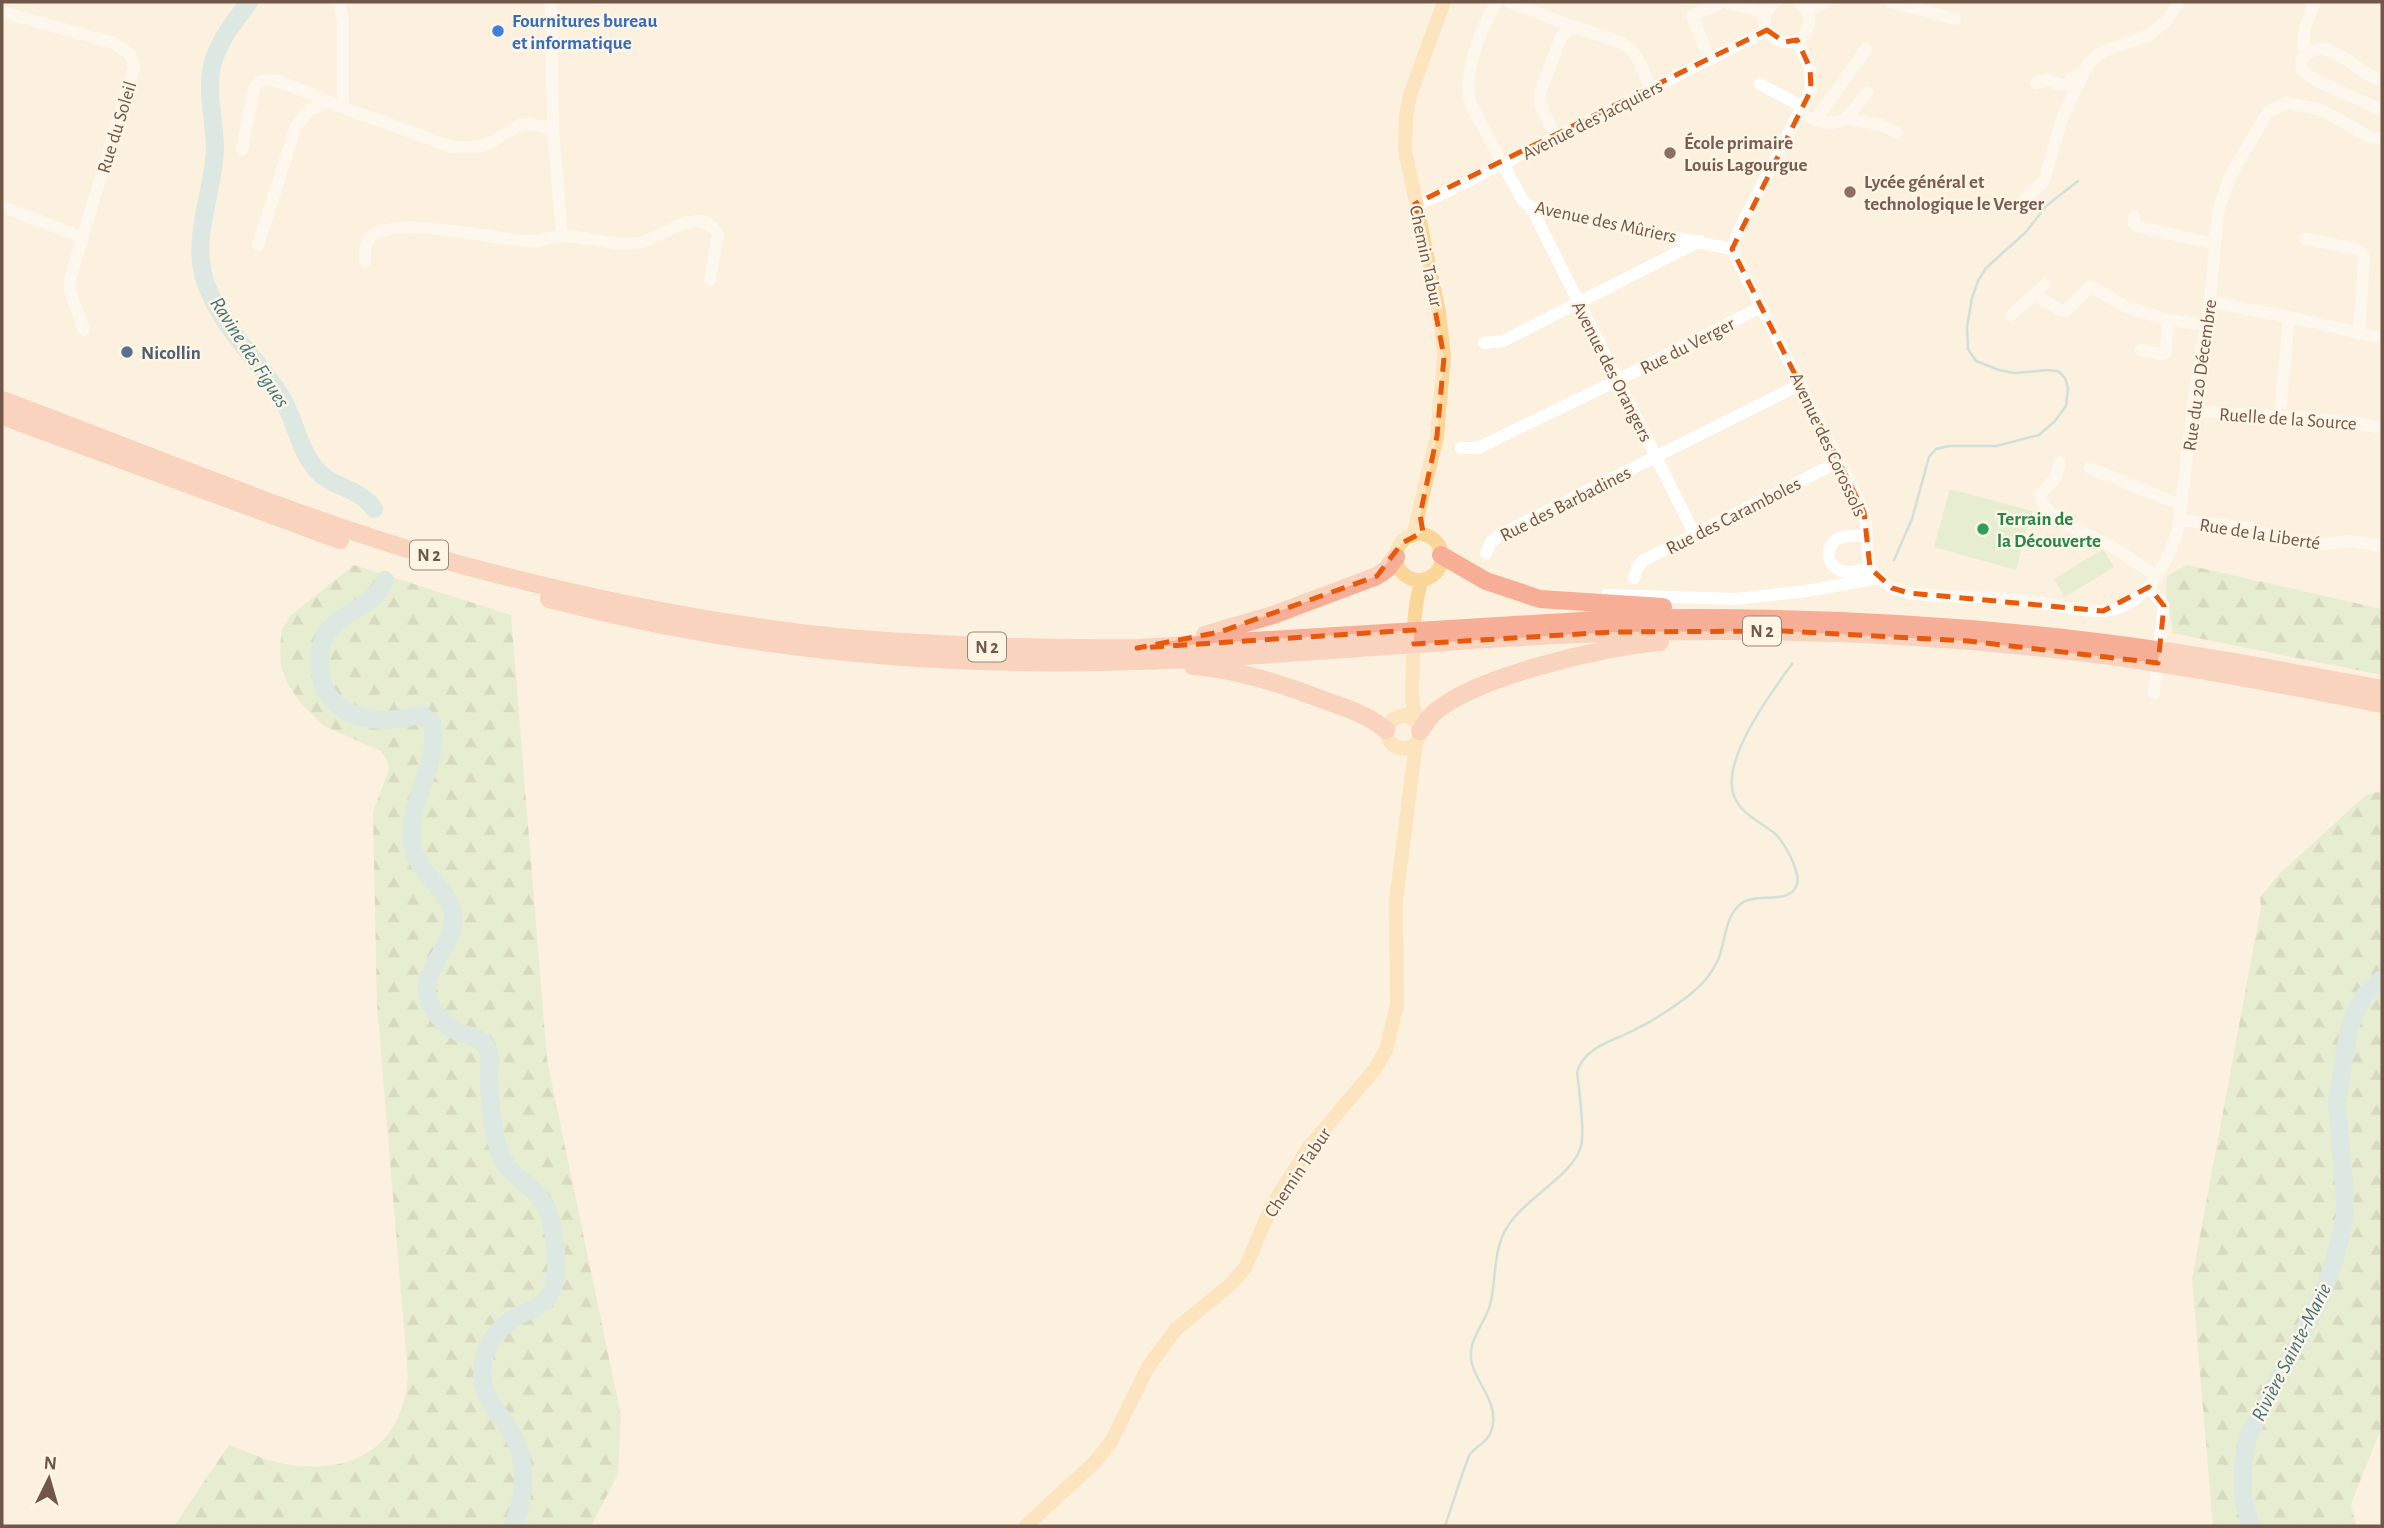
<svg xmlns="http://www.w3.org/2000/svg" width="2384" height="1528" viewBox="0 0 2384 1528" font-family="'Alegreya Sans',sans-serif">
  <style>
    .grass { fill: #cfe8bf }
    .forest { fill: url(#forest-firs) }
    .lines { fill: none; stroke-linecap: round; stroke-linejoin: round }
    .stream { stroke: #9bcdd6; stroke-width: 2.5 }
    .river { stroke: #b5dde4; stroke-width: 18 }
    .minor { stroke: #fff; stroke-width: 12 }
    .major { stroke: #fad698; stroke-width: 14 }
    .highway { stroke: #f6af96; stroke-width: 18 }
    .marked { fill: none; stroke: #e8590c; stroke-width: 5; stroke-dasharray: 14 9; stroke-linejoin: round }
    .shop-dot { fill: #3f7fe0; stroke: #fff5e5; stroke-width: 2.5 }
    .education-dot { fill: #8d6e63; stroke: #fff5e5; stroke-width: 2.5 }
    .service-dot { fill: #5c6f8a; stroke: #fff5e5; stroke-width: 2.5 }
    .leisure-dot { fill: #2e9e5b; stroke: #fff5e5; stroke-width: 2.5 }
    .labels { text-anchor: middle; stroke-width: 5; stroke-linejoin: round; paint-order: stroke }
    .shield { fill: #fff5e5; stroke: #9c8677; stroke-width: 2 }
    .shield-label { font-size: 18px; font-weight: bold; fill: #715748 }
    .shop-label { font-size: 19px; font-weight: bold; fill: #366cbe; stroke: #fff5e5; text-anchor: start }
    .street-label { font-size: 19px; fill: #715748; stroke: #fff5e5 }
    .education-label { font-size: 19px; font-weight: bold; fill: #785e54; stroke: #fff5e5; text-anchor: start }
    .service-label { font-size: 19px; font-weight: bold; fill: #4e5e75; stroke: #fff5e5; text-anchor: start }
    .leisure-label { font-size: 19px; font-weight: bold; fill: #27864d; stroke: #fff5e5; text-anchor: start }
    .water-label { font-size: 21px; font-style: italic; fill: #3f737e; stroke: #fff5e5 }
  </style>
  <defs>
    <pattern id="forest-firs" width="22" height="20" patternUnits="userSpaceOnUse" patternTransform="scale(1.75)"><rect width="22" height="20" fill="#cfe8bf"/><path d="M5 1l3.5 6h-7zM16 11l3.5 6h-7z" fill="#acbf9d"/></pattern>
  </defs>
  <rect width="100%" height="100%" fill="#fcf1df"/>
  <path class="grass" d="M 1950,489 L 2032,511 L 2016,570 L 1934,547 Z
    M 2103,549 L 2114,567 L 2065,597 L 2054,579 Z"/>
  <path class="forest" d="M 354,565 L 511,615 L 547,1060 L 621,1416 L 618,1474 L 591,1526 L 174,1526 L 229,1445 C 244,1450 260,1458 275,1462 C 345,1478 402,1453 408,1376 L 377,1005 L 373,812 L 389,769 L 387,760 L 381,751 L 324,726 L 300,702 L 288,684 L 281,667 L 280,646 L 282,630 L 290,616 Z
    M 2187,565 L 2382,609 L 2382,675 L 2173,633 L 2166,594 L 2167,576 Z
    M 2382,791 L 2382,1426 L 2351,1504 L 2356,1526 L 2213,1526 L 2192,1279 L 2261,907 L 2260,898 L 2278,875 L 2366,795 Z"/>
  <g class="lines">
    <path class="stream" d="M 1894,560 L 1912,519 L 1929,457 L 1936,449 L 1949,446 L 1996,446 L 2039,435 L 2055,421 L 2066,406 L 2068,388 L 2065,378 L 2058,371 L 2047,370 L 2015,373 L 1999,370 L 1976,361 L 1968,349 L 1967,327 L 1972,298 L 1978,281 L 1986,268 L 2026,232 L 2046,206 L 2078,181
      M 1445,1526 C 1453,1503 1460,1479 1469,1456 C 1474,1445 1491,1444 1493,1423 C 1496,1401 1478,1385 1472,1364 C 1466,1341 1484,1326 1490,1305 C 1496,1283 1493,1259 1502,1237 C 1516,1201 1573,1178 1581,1146 C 1585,1132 1579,1088 1577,1072 C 1585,1046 1612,1042 1634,1030 C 1655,1020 1674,1007 1692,993 C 1703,984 1712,973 1718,960 C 1726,941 1724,916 1742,903 C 1756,893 1788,904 1796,887 C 1800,879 1796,871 1793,862 C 1788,851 1782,839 1773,832 C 1759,821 1741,814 1734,796 C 1720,761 1772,691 1792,664"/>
    <path class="river" d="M 249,2 C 234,22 218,41 212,66 C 206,94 215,122 215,150 C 213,194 191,238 205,281 C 220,326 257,358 281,396 C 295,419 298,447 315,468 C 330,488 360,487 374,509
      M 385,580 C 374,615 312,611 320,669 C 321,681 326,694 335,703 C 359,725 393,721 422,715 L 432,723 C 441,767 404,804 413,847 C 418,877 457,892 453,924 C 450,949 425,967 427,993 C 428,1007 442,1023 454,1030 C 465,1036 479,1036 486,1046 C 493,1057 488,1071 489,1083 C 490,1104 492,1130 499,1151 C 508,1175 526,1180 540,1198 C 552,1212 554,1235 556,1253 C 557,1267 556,1288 547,1299 C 541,1306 532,1309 524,1313 C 498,1325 483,1344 482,1374 C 482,1395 496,1409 507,1425 C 528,1457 527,1492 513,1526
      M 2251,1526 L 2243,1498 L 2243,1467 L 2248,1436 L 2322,1296 L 2335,1258 L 2345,1217 L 2345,1198 L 2337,1103 L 2344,1057 L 2349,1030 L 2355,1013 L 2365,995 L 2382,979"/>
    <path class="minor" d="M 339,2 L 343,20 L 343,106
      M 551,2 L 553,129 L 562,236
      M 1496,2 C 1481,30 1461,74 1471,105 L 1523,201 L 1531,207 L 1543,211 L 1732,249
      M 1509,2 L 1577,28
      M 1725,2 L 1766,13
      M 1775,2 C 1742,30 1798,62 1808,26 C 1811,16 1807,8 1799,2
      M 1890,2 L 1955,19
      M 1807,10 L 1827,2
      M 2,12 L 114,43 L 130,54 L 134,67 L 70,279 L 70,291 L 84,330
      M 2306,53 C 2298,38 2310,17 2314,2
      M 1710,60 L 1692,16 L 1722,2
      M 2382,81 C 2375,78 2368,75 2361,70 C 2343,58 2320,35 2301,60 L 2302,71 L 2317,81 L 2382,110
      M 2036,83 L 2047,79 L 2060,85 L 2068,85 L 2072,78 L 2077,76
      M 1760,84 L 1803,107
      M 1800,113 L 1815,120 L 1866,49
      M 1845,119 L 1881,125 L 1897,133
      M 1815,120 C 1843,131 1853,111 1867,92
      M 1556,138 L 1540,104 L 1540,92 L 1561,37 L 1570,29 L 1579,28 L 1622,43 L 1630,48 L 1639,61 L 1651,89
      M 242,150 L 254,88 L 258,82 L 267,80 L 277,81 L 307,92 L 328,102 L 452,147 L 478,147 L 492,142 L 520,125 L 531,124 L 553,129
      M 1415,204 L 1440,195 L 1767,30
      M 2020,204 L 2044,181 L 2062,118 L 2089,62 L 2104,51 L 2149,35 L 2165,22 L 2179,2
      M 2,206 L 81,237
      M 1531,207 L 1695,535
      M 2134,216 L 2134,224 L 2139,227 L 2215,244
      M 2305,239 L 2355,248 L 2361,252 L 2364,258 L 2359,334
      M 258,245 L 296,126 L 309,110 L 328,102
      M 1732,249 L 1860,502 C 1879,545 1847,575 1909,593 C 1947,598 1984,596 2022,600 C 2048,602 2076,612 2102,611 C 2144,609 2167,564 2178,530 L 2196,384 L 2210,302 L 2218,211 L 2230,176 L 2268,112 L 2287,103 L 2322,110 L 2370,137 L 2382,139
      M 1732,249 L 1740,228 L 1811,90 L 1810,68 L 1797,40
      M 365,261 C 365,254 364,246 368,240 C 391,210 500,243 536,241 C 545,240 554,236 563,236 C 588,236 613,247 638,243 C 665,238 698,202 718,234 L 710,280
      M 2035,295 L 2060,310 L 2066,311 L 2090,286 L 2126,307 L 2169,320 L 2205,325
      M 2210,302 L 2289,317 L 2382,338
      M 2011,316 C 2022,304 2034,296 2045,284
      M 1484,343 L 1503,341 L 1700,241
      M 2141,350 L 2160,354 L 2165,353 L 2169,320
      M 2281,404 L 2289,317
      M 2193,411 L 2346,421 L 2382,428
      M 1461,448 L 1478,448 L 1618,380 L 1761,307
      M 2060,462 L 2055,479 L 2040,495 C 2047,521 2084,532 2105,543 C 2123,552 2140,566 2157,576
      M 2090,468 L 2181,505
      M 2180,520 L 2249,528 L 2283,539 L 2316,545 L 2350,541 L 2382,546
      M 1866,536 C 1855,536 1840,534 1833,543 C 1822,555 1833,571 1847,572 C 1855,573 1862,569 1870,568
      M 1486,553 L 1491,542 L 1499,535 L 1801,384
      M 1634,578 L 1637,568 L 1644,560 L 1840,461
      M 2149,587 L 2164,606 L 2154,693
      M 1607,595 L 1736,599 L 1807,591 L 1878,578"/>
    <path class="major" d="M1396 557a23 23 0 1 1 46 0a23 23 0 1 1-46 0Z
      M 1413,536 L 1437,436 L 1444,357 L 1439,312 L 1405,150 L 1406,116 L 1410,95 L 1444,2
      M 1416,721 L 1405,715 L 1393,719 L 1386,730 C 1388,756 1421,753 1420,731 C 1420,723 1414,714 1413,705 C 1411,691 1413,676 1413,661 C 1414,634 1413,606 1422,580
      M 1026,1526 L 1094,1463 L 1111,1442 L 1148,1367 L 1176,1329 L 1230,1285 L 1245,1268 L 1272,1205 L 1309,1147 L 1375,1069 L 1386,1050 L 1397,1005 L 1396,901 L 1416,743"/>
    <path class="highway" d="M 2,400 C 153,456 306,522 462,565 C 585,598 711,624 837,637 C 937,646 1037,649 1137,648 L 1614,619 C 1798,615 1981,624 2163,651 C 2237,661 2309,676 2382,689
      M 2,416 L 340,540
      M 1441,555 L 1486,581 L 1540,599 L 1663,607
      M 549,599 C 740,649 940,668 1137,661 C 1307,656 1476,635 1646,632 C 1818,628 1993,637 2163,664 C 2237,675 2309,690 2382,704
      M 1205,635 L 1273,615 L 1377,576 L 1387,569 L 1396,557
      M 1193,666 C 1241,670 1284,685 1329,702 C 1349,709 1370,716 1386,730
      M 1420,731 C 1423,727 1426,722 1429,718 C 1464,678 1607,646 1660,642"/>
  </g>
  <path d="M0 0H2384V1528H0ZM 1767,30 L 1784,42 L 1797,40 L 1810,68 L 1811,90 L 1732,249 L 1864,512 L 1870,568 L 1892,588 L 1909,593 L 2103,611 L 2149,587 L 2164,606 L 2158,663 L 1968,641 L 1783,631 L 1613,632 L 1414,644 L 1414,630 L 1137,648 L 1220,632 L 1377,576 L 1402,543 L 1423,532 L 1420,515 L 1437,436 L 1444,357 L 1415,204 Z" fill="#fcf1df" fill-opacity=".55" fill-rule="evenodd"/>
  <path class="marked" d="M 1767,30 L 1784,42 L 1797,40 L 1810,68 L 1811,90 L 1732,249 L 1864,512 L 1870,568 L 1892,588 L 1909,593 L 2103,611 L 2149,587 L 2164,606 L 2158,663 L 1968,641 L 1783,631 L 1613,632 L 1414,644 L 1414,630 L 1137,648 L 1220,632 L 1377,576 L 1402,543 L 1423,532 L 1420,515 L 1437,436 L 1444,357 L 1415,204 Z"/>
  <circle class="shop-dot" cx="498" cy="31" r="7"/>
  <g class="education-dot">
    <circle cx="1670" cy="153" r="7"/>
    <circle cx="1850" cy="192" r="7"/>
  </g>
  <circle class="service-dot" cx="127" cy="352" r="7"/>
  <circle class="leisure-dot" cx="1983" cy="529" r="7"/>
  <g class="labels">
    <g class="shield">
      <rect x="410" y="540.5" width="38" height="29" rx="5"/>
      <rect x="1743" y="616.5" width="38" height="29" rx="5"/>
      <rect x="968" y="632.5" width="38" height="29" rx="5"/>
    </g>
    <g class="shield-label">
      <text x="429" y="561">N 2</text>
      <text x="1762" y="637">N 2</text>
      <text x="987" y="653">N 2</text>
    </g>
    <g class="shop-label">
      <text x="512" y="27">Fournitures bureau<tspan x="512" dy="22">et informatique</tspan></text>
    </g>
    <g class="street-label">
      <text transform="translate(1592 119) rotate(-27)" y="7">Avenue des Jacquiers</text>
      <text transform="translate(116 127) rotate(-73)" y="7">Rue du Soleil</text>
      <text transform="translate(1606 221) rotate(12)" y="7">Avenue des Mûriers</text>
      <text transform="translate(1427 256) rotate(78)" y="7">Chemin Tabur</text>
      <text transform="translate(1687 345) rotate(-27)" y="7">Rue du Verger</text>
      <text transform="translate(1613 371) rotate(63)" y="7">Avenue des Orangers</text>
      <text transform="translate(2199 375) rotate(-82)" y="7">Rue du 20 Décembre</text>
      <text transform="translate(2288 418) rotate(4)" y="7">Ruelle de la Source</text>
      <text transform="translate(1829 444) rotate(65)" y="7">Avenue des Corossols</text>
      <text transform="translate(1565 503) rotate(-27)" y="7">Rue des Barbadines</text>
      <text transform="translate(1733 515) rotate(-27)" y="7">Rue des Caramboles</text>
      <text transform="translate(2260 533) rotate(9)" y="7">Rue de la Liberté</text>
      <text transform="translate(1297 1172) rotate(-56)" y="7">Chemin Tabur</text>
    </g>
    <g class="education-label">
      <text x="1684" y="149">École primaire<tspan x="1684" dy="22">Louis Lagourgue</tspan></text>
      <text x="1864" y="188">Lycée général et<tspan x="1864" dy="22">technologique le Verger</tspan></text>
    </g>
    <g class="service-label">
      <text x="141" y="359">Nicollin</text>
    </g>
    <g class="leisure-label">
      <text x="1997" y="525">Terrain de<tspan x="1997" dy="22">la Découverte</tspan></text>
    </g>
    <g class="water-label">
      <text transform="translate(250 352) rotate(57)" y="7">Ravine des Figues</text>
      <text transform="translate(2291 1352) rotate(-63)" y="7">Rivière Sainte-Marie</text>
    </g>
  </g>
  <rect width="2384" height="1528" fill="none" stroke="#715748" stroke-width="7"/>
  <g transform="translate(49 1479) rotate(5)" stroke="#fff5e5" stroke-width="5" paint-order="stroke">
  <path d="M0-5L12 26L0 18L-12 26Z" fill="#715748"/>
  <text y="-10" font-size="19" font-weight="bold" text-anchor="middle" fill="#715748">N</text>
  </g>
</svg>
